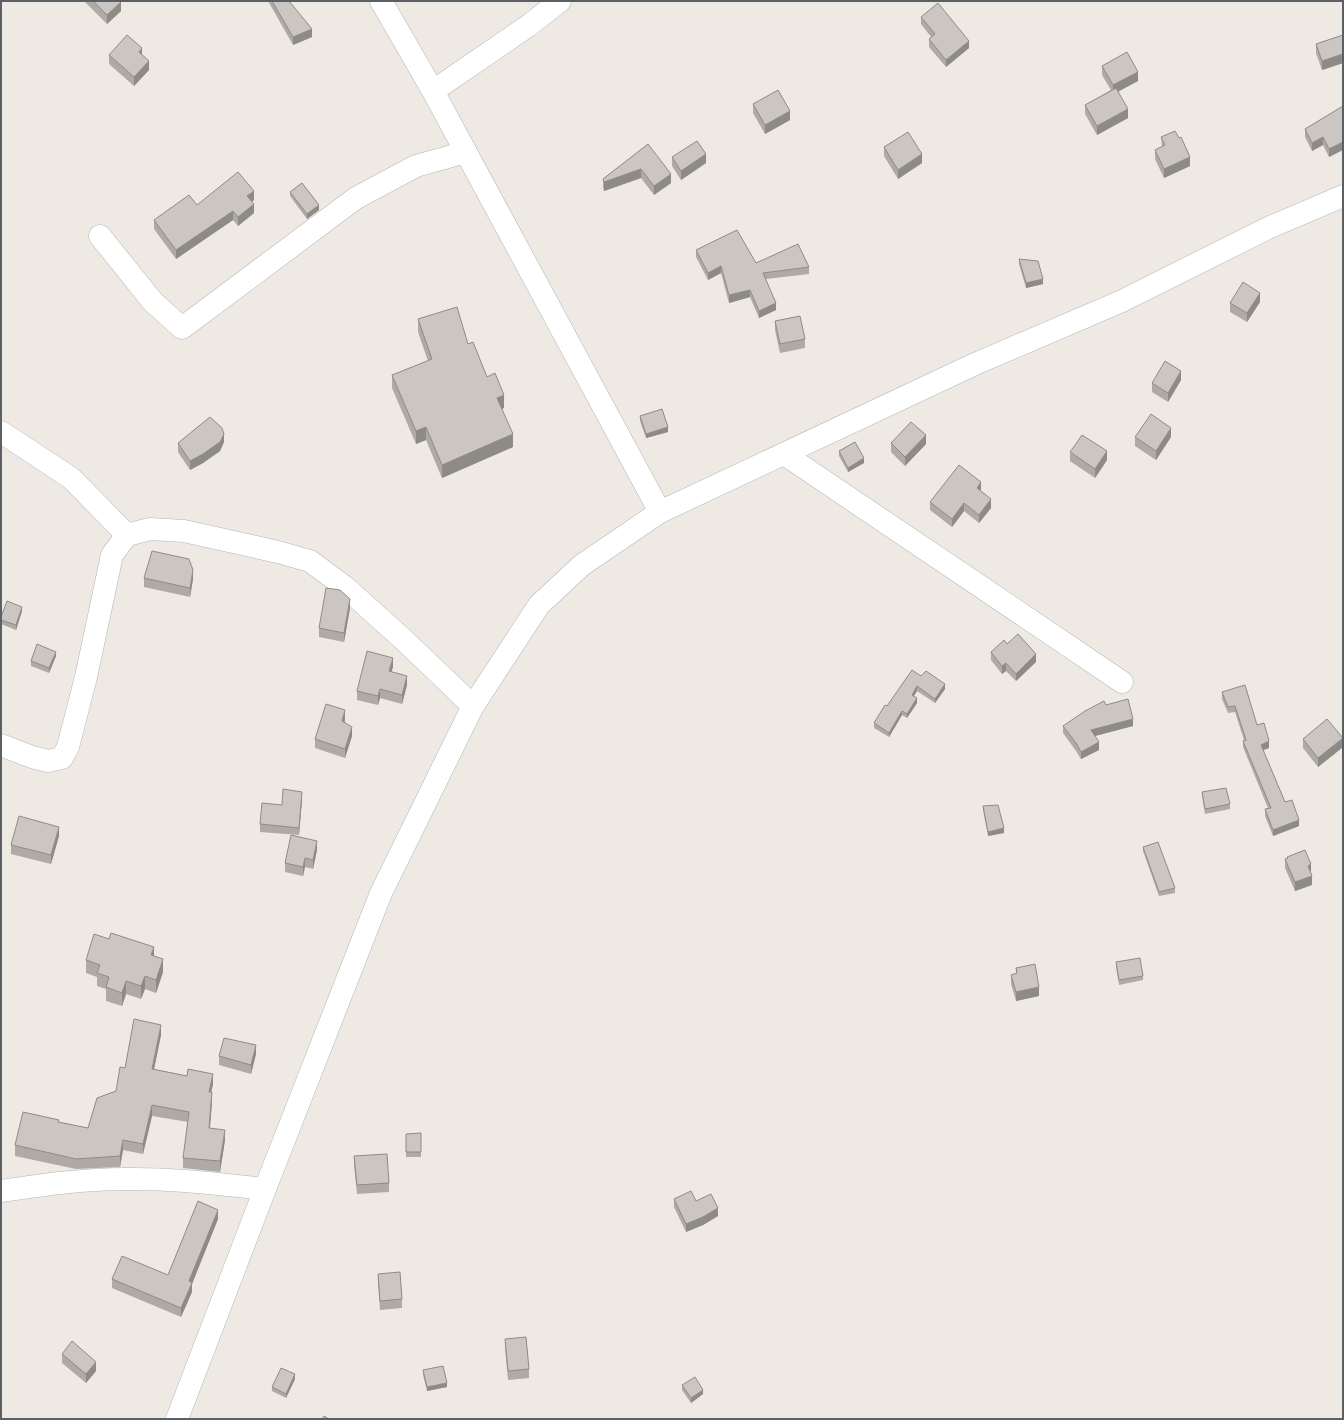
<svg xmlns="http://www.w3.org/2000/svg" width="1344" height="1420" viewBox="0 0 1344 1420" font-family="'Public Sans',sans-serif">
  <style>
    .lines { fill: none; stroke-linecap: round; stroke-linejoin: round }
    .street-casing { stroke: #b3b6ba; stroke-width: 23 }
    .secondary-casing { stroke: #b1b7ba; stroke-width: 23 }
    .street { stroke: #fff; stroke-width: 22 }
    .secondary { stroke: #fff; stroke-width: 22 }
    .wall { fill: #afaaa6 }
    .shaded-wall { fill: #8e8b87 }
    .building { fill: #cbc6c1; stroke: #8e8b87 }
  </style>
  <rect width="100%" height="100%" fill="#eee9e2"/>
  <g class="lines">
    <defs>
      <path id="street" d="M 381,1 L 433,91 L 660,512
        M 433,91 L 528,26 L 560,1
        M 100,236 L 153,302 L 182,328 L 356,198 L 416,166 L 466,152
        M 1,432 L 71,478 L 127,535
        M 784,454 L 1122,682
        M 1,745 L 32,757 L 48,761 L 62,758 L 68,747 L 86,677 L 112,555 L 127,535 L 150,529 L 184,531 L 278,552 L 310,561 L 345,587 L 405,641 L 473,706
        M 1,1191 C 42,1185 83,1179 125,1179 C 172,1178 218,1184 265,1189"/>
      <path id="secondary" d="M 177,1419 L 265,1189 L 381,893 L 473,706 L 539,605 L 582,565 L 660,512 L 975,364 L 1122,301 L 1268,228 L 1343,196"/>
    </defs>
    <use href="#street" class="street-casing"/>
    <use href="#secondary" class="secondary-casing"/>
    <use href="#street" class="street"/>
    <use href="#secondary" class="secondary"/>
  </g>
  <path class="wall" d="M 84,1 L 120,1 L 121,11 L 107,24 Z
    M 268,1 L 289,1 L 312,37 L 293,45 Z
    M 921,17 L 969,48 L 946,67 L 929,47 L 929,39 L 931,37 L 921,24 Z
    M 1343,35 L 1343,63 L 1322,70 L 1316,53 L 1316,44 Z
    M 109,55 L 142,55 L 149,70 L 134,86 L 109,64 Z
    M 1102,66 L 1138,81 L 1118,92 L 1128,118 L 1097,135 L 1085,114 L 1085,105 L 1111,90 L 1102,75 Z
    M 753,104 L 790,120 L 765,134 L 753,113 Z
    M 1343,106 L 1340,151 L 1329,157 L 1323,145 L 1312,151 L 1305,137 L 1305,129 Z
    M 1161,137 L 1190,166 L 1164,178 L 1155,159 L 1155,150 L 1162,146 Z
    M 648,144 L 671,183 L 654,195 L 641,178 L 604,191 L 603,188 L 603,179 Z
    M 884,147 L 922,163 L 898,179 L 884,156 Z
    M 672,157 L 706,163 L 681,180 L 672,166 Z
    M 290,192 L 319,210 L 307,219 L 290,196 Z
    M 254,200 L 252,201 L 254,213 L 238,226 L 233,220 L 176,259 L 154,229 L 154,220 L 197,205 Z
    M 696,250 L 756,263 L 809,267 L 809,274 L 766,279 L 776,310 L 759,318 L 750,297 L 729,303 L 721,273 L 708,280 L 696,257 Z
    M 1019,259 L 1043,284 L 1026,288 L 1019,264 Z
    M 1260,302 L 1247,322 L 1230,312 L 1230,303 Z
    M 418,319 L 468,344 L 487,377 L 504,408 L 501,409 L 513,447 L 442,478 L 426,440 L 416,444 L 392,388 L 392,375 L 428,361 L 418,332 Z
    M 775,321 L 805,339 L 805,348 L 780,353 L 775,330 Z
    M 1181,380 L 1168,402 L 1152,392 L 1152,383 Z
    M 640,416 L 668,432 L 646,438 L 640,421 Z
    M 1135,437 L 1171,437 L 1156,460 L 1135,446 Z
    M 224,442 L 220,451 L 203,463 L 190,470 L 178,452 L 178,443 Z
    M 891,443 L 926,444 L 905,466 L 891,452 Z
    M 839,451 L 864,463 L 848,472 L 839,456 Z
    M 1070,452 L 1107,460 L 1095,478 L 1070,461 Z
    M 981,491 L 991,508 L 979,523 L 964,511 L 952,527 L 930,510 L 930,502 Z
    M 144,578 L 193,579 L 190,597 L 144,587 Z
    M 350,608 L 344,642 L 319,637 L 319,628 Z
    M 22,611 L 16,630 L 1,624 L 1,617 Z
    M 1007,644 L 1036,662 L 1016,681 L 1006,671 L 1002,674 L 991,660 L 991,652 Z
    M 56,656 L 49,673 L 31,666 L 31,661 Z
    M 393,667 L 391,671 L 407,685 L 402,704 L 380,698 L 378,705 L 357,700 L 357,691 Z
    M 921,676 L 945,689 L 935,703 L 917,691 L 914,696 L 917,703 L 907,718 L 902,715 L 889,737 L 874,728 L 874,723 L 887,706 Z
    M 1222,692 L 1257,725 L 1269,748 L 1263,750 L 1285,802 L 1299,826 L 1273,836 L 1265,816 L 1265,809 L 1268,808 L 1243,747 L 1243,741 L 1244,740 L 1235,712 L 1228,713 L 1222,699 Z
    M 1106,705 L 1133,726 L 1095,736 L 1099,750 L 1081,759 L 1076,751 L 1063,733 L 1063,726 Z
    M 345,719 L 345,722 L 352,736 L 345,758 L 315,748 L 315,739 Z
    M 1303,739 L 1343,747 L 1318,767 L 1303,748 Z
    M 1202,792 L 1230,804 L 1230,809 L 1205,814 L 1202,796 Z
    M 302,799 L 299,835 L 260,832 L 260,824 L 282,805 Z
    M 983,806 L 1004,833 L 988,836 L 983,810 Z
    M 59,836 L 51,864 L 11,854 L 11,845 Z
    M 1143,847 L 1175,888 L 1175,893 L 1159,896 L 1143,851 Z
    M 317,850 L 313,869 L 305,867 L 303,876 L 285,872 L 285,863 Z
    M 1285,859 L 1311,873 L 1312,885 L 1295,891 L 1285,868 Z
    M 154,956 L 163,972 L 156,993 L 145,989 L 141,999 L 126,994 L 122,1006 L 106,1001 L 106,989 L 97,986 L 97,977 L 86,973 L 86,960 Z
    M 1116,962 L 1143,976 L 1143,980 L 1119,985 L 1116,967 Z
    M 1016,968 L 1039,996 L 1016,1001 L 1011,984 L 1011,975 L 1016,974 Z
    M 161,1035 L 154,1069 L 187,1076 L 213,1084 L 211,1092 L 212,1102 L 210,1128 L 225,1140 L 220,1172 L 183,1168 L 183,1158 L 188,1122 L 152,1116 L 143,1154 L 123,1150 L 120,1167 L 76,1169 L 15,1156 L 15,1145 L 59,1122 L 88,1128 L 116,1091 L 125,1068 Z
    M 256,1054 L 251,1074 L 219,1065 L 219,1056 Z
    M 421,1133 L 421,1157 L 406,1157 L 406,1134 Z
    M 354,1156 L 389,1183 L 389,1192 L 357,1194 L 354,1165 Z
    M 674,1199 L 696,1201 L 718,1216 L 703,1225 L 686,1232 L 674,1207 Z
    M 218,1219 L 192,1284 L 192,1292 L 181,1317 L 112,1288 L 112,1279 L 168,1275 Z
    M 378,1274 L 402,1299 L 402,1308 L 380,1310 L 378,1283 Z
    M 505,1339 L 529,1369 L 529,1378 L 508,1380 L 505,1348 Z
    M 62,1354 L 96,1371 L 86,1383 L 62,1363 Z
    M 423,1370 L 447,1387 L 427,1391 L 423,1375 Z
    M 295,1379 L 286,1398 L 272,1391 L 272,1387 Z
    M 682,1385 L 703,1394 L 691,1403 L 682,1390 Z"/>
  <path class="shaded-wall" d="M 121,2 L 121,11 L 107,24 L 107,15 Z
    M 312,29 L 312,37 L 293,45 L 293,37 Z
    M 969,41 L 969,48 L 946,67 L 946,60 Z
    M 142,48 L 142,57 L 139,52 Z
    M 1343,54 L 1343,63 L 1322,70 L 1322,61 Z
    M 149,61 L 149,70 L 134,86 L 134,77 Z
    M 1138,72 L 1138,81 L 1113,94 L 1113,85 Z
    M 1128,109 L 1128,118 L 1097,135 L 1097,126 Z
    M 790,111 L 790,120 L 765,134 L 765,125 Z
    M 1323,137 L 1323,145 L 1312,151 L 1312,143 Z
    M 1343,142 L 1343,150 L 1329,157 L 1329,149 Z
    M 706,154 L 706,163 L 681,180 L 681,171 Z
    M 922,154 L 922,163 L 898,179 L 898,170 Z
    M 1190,157 L 1190,166 L 1164,178 L 1164,169 Z
    M 641,169 L 641,178 L 604,191 L 604,182 Z
    M 671,174 L 671,183 L 654,195 L 654,186 Z
    M 254,191 L 254,200 L 247,205 L 247,196 Z
    M 254,204 L 254,213 L 238,226 L 238,217 Z
    M 319,205 L 319,210 L 307,219 L 307,214 Z
    M 233,211 L 233,220 L 176,259 L 176,250 Z
    M 721,266 L 721,273 L 708,280 L 708,273 Z
    M 1043,279 L 1043,284 L 1026,288 L 1026,283 Z
    M 750,290 L 750,297 L 729,303 L 729,295 Z
    M 1260,293 L 1260,302 L 1247,322 L 1247,313 Z
    M 776,303 L 776,310 L 759,318 L 759,311 Z
    M 1181,371 L 1181,380 L 1168,402 L 1168,393 Z
    M 504,395 L 504,408 L 497,411 L 497,398 Z
    M 426,427 L 426,440 L 416,444 L 416,431 Z
    M 668,427 L 668,432 L 646,438 L 646,434 Z
    M 1171,428 L 1171,437 L 1156,460 L 1156,451 Z
    M 224,434 L 224,442 L 220,451 L 203,463 L 190,470 L 190,461 Z
    M 513,434 L 513,447 L 442,478 L 442,465 Z
    M 926,435 L 926,444 L 905,466 L 905,457 Z
    M 1107,451 L 1107,460 L 1095,478 L 1095,469 Z
    M 864,458 L 864,463 L 848,472 L 848,468 Z
    M 981,482 L 981,491 L 977,488 Z
    M 991,499 L 991,508 L 979,523 L 979,515 Z
    M 964,503 L 964,511 L 952,527 L 952,519 Z
    M 193,570 L 193,579 L 190,597 L 190,588 Z
    M 350,599 L 350,608 L 344,642 L 344,633 Z
    M 22,607 L 22,611 L 16,630 L 16,625 Z
    M 56,652 L 56,656 L 49,673 L 49,668 Z
    M 1036,654 L 1036,662 L 1016,681 L 1016,674 Z
    M 393,658 L 393,667 L 389,680 L 389,671 Z
    M 1006,663 L 1006,671 L 1002,674 L 1002,666 Z
    M 407,676 L 407,685 L 402,704 L 402,695 Z
    M 945,684 L 945,689 L 935,703 L 935,699 Z
    M 917,686 L 917,691 L 912,699 L 912,695 Z
    M 380,689 L 380,698 L 378,705 L 378,696 Z
    M 917,698 L 917,703 L 907,718 L 907,714 Z
    M 345,710 L 345,719 L 342,730 L 342,721 Z
    M 902,711 L 902,715 L 889,737 L 889,733 Z
    M 1133,719 L 1133,726 L 1091,737 L 1091,730 Z
    M 352,727 L 352,736 L 345,758 L 345,749 Z
    M 1343,738 L 1343,747 L 1318,767 L 1318,758 Z
    M 1269,741 L 1269,748 L 1261,751 L 1261,745 Z
    M 1099,742 L 1099,750 L 1081,759 L 1081,752 Z
    M 302,792 L 302,799 L 299,835 L 299,828 Z
    M 1299,820 L 1299,826 L 1273,836 L 1273,830 Z
    M 59,827 L 59,836 L 51,864 L 51,855 Z
    M 1004,828 L 1004,833 L 988,836 L 988,832 Z
    M 317,841 L 317,850 L 313,869 L 313,860 Z
    M 305,858 L 305,867 L 303,876 L 303,867 Z
    M 1311,864 L 1311,873 L 1308,866 Z
    M 1312,876 L 1312,885 L 1295,891 L 1295,882 Z
    M 154,947 L 154,960 L 151,955 Z
    M 163,959 L 163,972 L 156,993 L 156,980 Z
    M 145,976 L 145,989 L 141,999 L 141,986 Z
    M 126,981 L 126,994 L 122,1006 L 122,993 Z
    M 1039,987 L 1039,996 L 1016,1001 L 1016,992 Z
    M 161,1025 L 161,1035 L 152,1079 L 152,1069 Z
    M 256,1045 L 256,1054 L 251,1074 L 251,1065 Z
    M 213,1074 L 213,1084 L 209,1102 L 209,1092 Z
    M 212,1092 L 212,1102 L 209,1138 L 209,1128 Z
    M 152,1105 L 152,1116 L 143,1154 L 143,1144 Z
    M 225,1130 L 225,1140 L 220,1172 L 220,1161 Z
    M 123,1140 L 123,1150 L 120,1167 L 120,1156 Z
    M 718,1208 L 718,1216 L 703,1225 L 686,1232 L 686,1224 Z
    M 218,1210 L 218,1219 L 192,1284 L 192,1292 L 181,1317 L 181,1308 L 189,1281 Z
    M 96,1362 L 96,1371 L 86,1383 L 86,1374 Z
    M 295,1374 L 295,1379 L 286,1398 L 286,1394 Z
    M 447,1383 L 447,1387 L 427,1391 L 427,1387 Z
    M 703,1390 L 703,1394 L 691,1403 L 691,1398 Z"/>
  <path class="building" d="M 93,1 L 120,1 L 121,2 L 107,15 Z
    M 272,1 L 289,1 L 312,29 L 293,37 Z
    M 938,3 L 969,41 L 946,60 L 929,39 L 935,34 L 921,17 Z
    M 127,35 L 142,48 L 139,52 L 149,61 L 134,77 L 109,55 Z
    M 1343,35 L 1343,54 L 1322,61 L 1316,44 Z
    M 1127,52 L 1138,72 L 1113,85 L 1102,66 Z
    M 1116,88 L 1128,109 L 1097,126 L 1085,105 Z
    M 778,90 L 790,111 L 765,125 L 753,104 Z
    M 1343,106 L 1343,142 L 1329,149 L 1323,137 L 1312,143 L 1305,129 Z
    M 1175,131 L 1179,138 L 1181,137 L 1190,157 L 1164,169 L 1155,150 L 1165,145 L 1161,137 Z
    M 908,132 L 922,154 L 898,170 L 884,147 Z
    M 697,141 L 706,154 L 681,171 L 672,157 Z
    M 648,144 L 671,174 L 654,186 L 641,169 L 604,182 L 603,179 Z
    M 238,172 L 254,191 L 247,196 L 254,204 L 238,217 L 233,211 L 176,250 L 154,220 L 189,195 L 197,205 Z
    M 302,183 L 319,205 L 307,214 L 290,192 Z
    M 737,230 L 756,263 L 798,244 L 809,267 L 763,273 L 776,303 L 759,311 L 750,290 L 729,295 L 721,266 L 708,273 L 696,250 Z
    M 1019,259 L 1038,261 L 1043,279 L 1026,283 Z
    M 1243,282 L 1260,293 L 1247,313 L 1230,303 Z
    M 457,307 L 468,344 L 473,342 L 487,377 L 495,373 L 504,395 L 497,398 L 513,434 L 442,465 L 426,427 L 416,431 L 392,375 L 432,359 L 418,319 Z
    M 800,316 L 805,339 L 780,344 L 775,321 Z
    M 1165,361 L 1181,371 L 1168,393 L 1152,383 Z
    M 662,409 L 668,427 L 646,434 L 640,416 Z
    M 1151,414 L 1171,428 L 1156,451 L 1135,437 Z
    M 210,417 L 222,428 L 224,434 L 220,442 L 203,454 L 190,461 L 178,443 Z
    M 911,422 L 926,435 L 905,457 L 891,443 Z
    M 1082,435 L 1107,451 L 1095,469 L 1070,452 Z
    M 855,442 L 864,458 L 848,468 L 839,451 Z
    M 959,465 L 981,482 L 977,488 L 991,499 L 979,515 L 964,503 L 952,519 L 930,502 Z
    M 152,551 L 189,559 L 193,570 L 190,588 L 144,578 Z
    M 326,588 L 340,590 L 350,599 L 344,633 L 319,628 Z
    M 7,601 L 22,607 L 16,625 L 1,620 L 1,617 Z
    M 1018,634 L 1036,654 L 1016,674 L 1006,663 L 1002,666 L 991,652 L 1004,640 L 1007,644 Z
    M 37,644 L 56,652 L 49,668 L 31,661 Z
    M 367,651 L 393,658 L 389,671 L 407,676 L 402,695 L 380,689 L 378,696 L 357,691 Z
    M 912,670 L 921,676 L 926,671 L 945,684 L 935,699 L 917,686 L 912,695 L 917,698 L 907,714 L 902,711 L 889,733 L 874,723 L 885,705 L 887,706 Z
    M 1245,685 L 1257,725 L 1264,723 L 1269,741 L 1261,745 L 1285,802 L 1292,800 L 1299,820 L 1273,830 L 1265,809 L 1271,808 L 1243,741 L 1246,740 L 1235,706 L 1228,707 L 1222,692 Z
    M 1128,699 L 1133,719 L 1091,730 L 1099,742 L 1081,752 L 1076,743 L 1063,726 L 1085,711 L 1104,701 L 1106,705 Z
    M 326,704 L 345,710 L 342,721 L 352,727 L 345,749 L 315,739 Z
    M 1327,719 L 1343,738 L 1318,758 L 1303,739 Z
    M 1226,788 L 1230,804 L 1205,809 L 1202,792 Z
    M 283,789 L 302,792 L 299,828 L 260,824 L 262,803 L 282,805 Z
    M 998,805 L 1004,828 L 988,832 L 983,806 Z
    M 19,816 L 59,827 L 51,855 L 11,845 Z
    M 291,835 L 317,841 L 313,860 L 305,858 L 303,867 L 285,863 Z
    M 1158,842 L 1175,888 L 1159,892 L 1143,847 Z
    M 1305,850 L 1311,864 L 1308,866 L 1312,876 L 1295,882 L 1285,859 L 1288,858 L 1287,857 Z
    M 111,933 L 154,947 L 151,955 L 163,959 L 156,980 L 145,976 L 141,986 L 126,981 L 122,993 L 106,987 L 109,977 L 97,973 L 100,965 L 86,960 L 94,934 L 109,939 Z
    M 1140,958 L 1143,976 L 1119,980 L 1116,962 Z
    M 1035,964 L 1039,987 L 1016,992 L 1011,975 L 1017,973 L 1016,968 Z
    M 134,1019 L 161,1025 L 152,1069 L 187,1076 L 188,1069 L 213,1074 L 209,1092 L 212,1092 L 209,1128 L 225,1130 L 220,1161 L 183,1158 L 189,1112 L 152,1105 L 143,1144 L 123,1140 L 120,1156 L 76,1159 L 15,1145 L 23,1112 L 59,1120 L 58,1122 L 88,1128 L 97,1098 L 116,1091 L 120,1067 L 125,1068 Z
    M 224,1038 L 256,1045 L 251,1065 L 219,1056 Z
    M 421,1133 L 421,1152 L 406,1152 L 406,1134 Z
    M 387,1154 L 389,1183 L 357,1185 L 354,1156 Z
    M 691,1191 L 696,1201 L 711,1194 L 718,1208 L 703,1217 L 686,1224 L 674,1199 Z
    M 198,1201 L 218,1210 L 189,1281 L 192,1283 L 181,1308 L 112,1279 L 122,1256 L 168,1275 Z
    M 400,1272 L 402,1299 L 380,1301 L 378,1274 Z
    M 526,1337 L 529,1369 L 508,1371 L 505,1339 Z
    M 72,1341 L 96,1362 L 86,1374 L 62,1354 Z
    M 443,1366 L 447,1383 L 427,1387 L 423,1370 Z
    M 281,1368 L 295,1374 L 286,1394 L 272,1387 Z
    M 695,1377 L 703,1390 L 691,1398 L 682,1385 Z
    M 324,1416 L 329,1419 L 322,1419 Z"/>
  <rect width="1344" height="1420" fill="none" stroke="#5a6063" stroke-width="4"/>
</svg>
